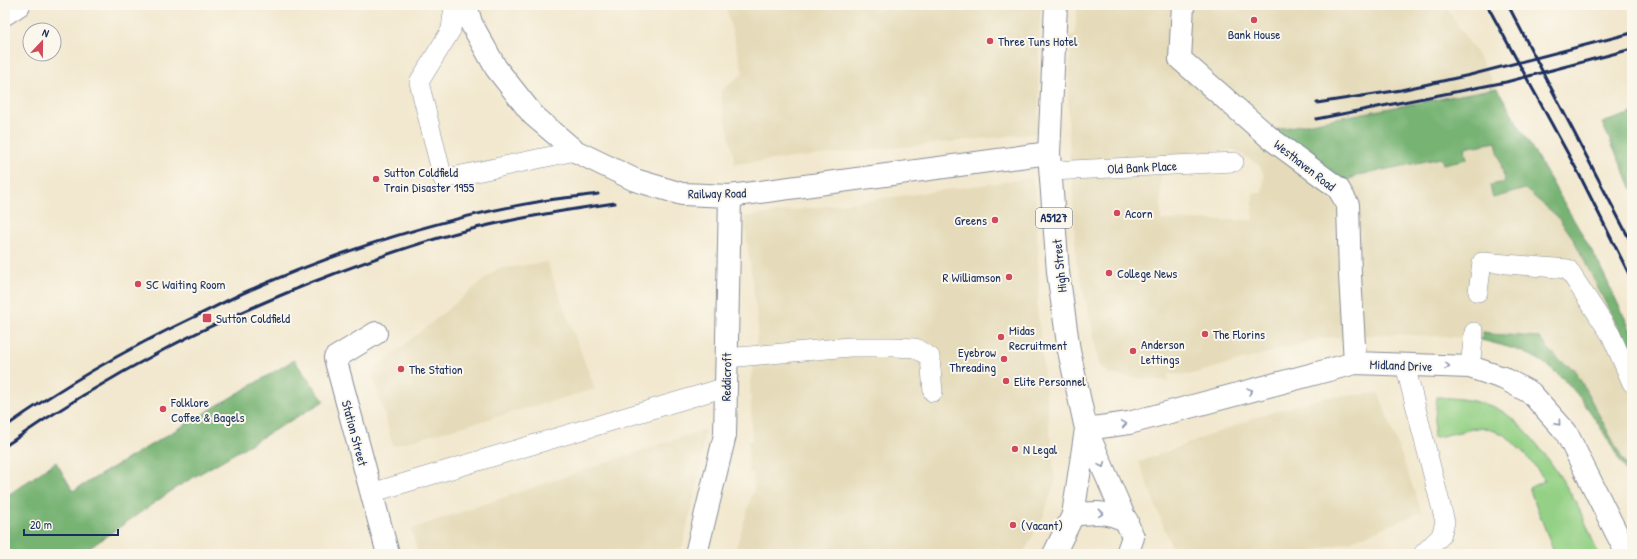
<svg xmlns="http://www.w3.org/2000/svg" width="1637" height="559" viewBox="0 0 1637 559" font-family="'Patrick Hand',sans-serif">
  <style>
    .built { fill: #e5dbba }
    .green { fill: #94d186; stroke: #588072 }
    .forest { fill: #77b373; stroke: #497168 }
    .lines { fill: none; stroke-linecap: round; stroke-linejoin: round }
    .lane-casing { stroke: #868c96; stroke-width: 20 }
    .street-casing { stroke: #868c96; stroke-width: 24 }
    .primary-casing { stroke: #868c96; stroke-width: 24 }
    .lane { stroke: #fff; stroke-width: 19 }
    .street { stroke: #fff; stroke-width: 22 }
    .primary { stroke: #fff; stroke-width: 22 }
    .rail { stroke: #1b2f5e; stroke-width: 3 }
    .oneway { stroke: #8d97ae }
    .poi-dot { fill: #d1495b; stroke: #fbf7ec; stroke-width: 1.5 }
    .labels { text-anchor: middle; stroke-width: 4; stroke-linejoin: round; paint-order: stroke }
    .shield { fill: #fbf7ec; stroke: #5e6b89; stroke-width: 1 }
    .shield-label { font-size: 12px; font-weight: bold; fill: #1b2f5e }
    .poi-label { font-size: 13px; fill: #1b2f5e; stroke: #fbf7ec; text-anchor: start }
    .street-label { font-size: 13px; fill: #1b2f5e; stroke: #fbf7ec }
  </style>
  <rect width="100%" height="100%" fill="#fbf7ec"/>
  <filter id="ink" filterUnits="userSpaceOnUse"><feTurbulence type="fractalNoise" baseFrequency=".025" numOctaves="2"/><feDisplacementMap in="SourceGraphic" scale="8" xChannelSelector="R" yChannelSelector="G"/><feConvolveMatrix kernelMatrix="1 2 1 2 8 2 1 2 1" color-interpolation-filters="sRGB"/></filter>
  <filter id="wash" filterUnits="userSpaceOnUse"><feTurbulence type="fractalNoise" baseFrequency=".012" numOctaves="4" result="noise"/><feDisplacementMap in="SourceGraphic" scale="16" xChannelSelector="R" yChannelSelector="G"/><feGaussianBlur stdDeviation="0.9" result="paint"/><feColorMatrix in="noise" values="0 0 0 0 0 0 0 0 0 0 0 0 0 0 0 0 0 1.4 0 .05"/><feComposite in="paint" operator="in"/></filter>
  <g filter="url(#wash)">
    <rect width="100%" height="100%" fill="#f2e8cf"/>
    <path class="built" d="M 725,5 L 1041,5 L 1039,56 L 1039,133 L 735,164 L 720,92 L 743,73 Z
      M 1077,5 L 1444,5 L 1472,46 L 1596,258 L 1632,332 L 1632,484 L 1599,427 L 1574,390 L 1553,369 L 1535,357 L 1496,343 L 1468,338 L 1387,334 L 1322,338 L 1189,375 L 1169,374 L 1168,381 L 1110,375 L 1099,365 L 1090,318 L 1076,260 L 1072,176 L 1161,173 L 1161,220 L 1253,220 L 1253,193 L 1262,193 L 1264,176 L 1259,165 L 1234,150 L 1070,165 L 1068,106 L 1070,35 L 1075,35 Z
      M 1032,178 L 1036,193 L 1039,287 L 1037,306 L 1055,482 L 1043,517 L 1023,554 L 734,554 L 754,489 L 753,473 L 749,473 L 748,441 L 752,440 L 750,384 L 758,327 L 744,217 Z
      M 547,262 L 595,389 L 393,446 L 373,375 L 376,368 L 497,269 Z
      M 1379,393 L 1422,512 L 1352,541 L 1303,554 L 1174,554 L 1139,462 L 1265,414 L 1326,397 Z
      M 705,429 L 699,476 L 682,548 L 659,554 L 418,554 L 411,529 Z"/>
    <path class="green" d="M 1437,397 C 1457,398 1475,400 1494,407 C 1525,420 1560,474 1576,503 C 1585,519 1591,537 1598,554 L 1555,554 L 1529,488 L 1545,480 L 1526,455 L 1504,434 L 1481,427 L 1433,438 Z"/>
    <path class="forest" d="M 1497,88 L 1596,258 L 1632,333 L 1632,356 L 1573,238 L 1557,216 L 1525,189 L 1493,198 L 1490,185 L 1505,182 L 1496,142 L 1465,148 L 1467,159 L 1443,164 L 1441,158 L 1359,175 L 1338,184 L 1263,132 Z
      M 1632,113 L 1632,189 L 1602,123 Z
      M 1483,332 L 1490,333 L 1491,334 L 1538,337 L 1559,360 L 1575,370 L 1632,477 L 1632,481 C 1606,438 1582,385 1536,358 C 1521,350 1498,344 1481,340 Z
      M 294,360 L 324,401 L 177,487 L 81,554 L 5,554 L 5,497 L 56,462 L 73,491 Z"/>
  </g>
  <g filter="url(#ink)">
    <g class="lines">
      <defs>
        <path id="lane" d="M 454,5 L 451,30 L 419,82 L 443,179 L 575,151
          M 1051,171 L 1234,162
          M 1478,292 L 1482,262 L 1568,269 L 1611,335 L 1632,383
          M 726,358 L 850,347 L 894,347 L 915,348 L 930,357 L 933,392
          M 1405,365 L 1445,522 L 1441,536 L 1423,554
          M 1470,367 L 1474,332
          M 371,493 L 726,387"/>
        <path id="street" d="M 466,5 L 471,23 L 496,68 L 533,115 L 575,151 L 635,180 L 682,194 L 730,196 L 1049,153
          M 1183,5 L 1180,59 L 1270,138 L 1338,188 L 1348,205 L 1350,275 L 1355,363
          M 5,14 L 19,5
          M 376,333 L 335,358 L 388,554
          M 1086,429 L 1129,423 L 1355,363 L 1470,367 L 1503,378 L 1531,393 L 1566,432 L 1627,554
          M 1073,515 C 1095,512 1106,511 1127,521
          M 696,554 L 725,435 L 730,196"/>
        <path id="primary" d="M 1056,5 L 1049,153 L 1058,272 L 1069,351 L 1086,429 L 1133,537 L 1127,554
          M 1054,554 L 1073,515 L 1086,429"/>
      </defs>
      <use href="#lane" class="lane-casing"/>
      <use href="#street" class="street-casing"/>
      <use href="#primary" class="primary-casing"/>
      <use href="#lane" class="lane"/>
      <use href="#street" class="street"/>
      <use href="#primary" class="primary"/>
      <path class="rail" d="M 1487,5 L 1579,174 L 1632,280
        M 1508,5 L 1632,244
        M 1317,103 L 1401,90 L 1470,75 L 1632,33
        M 1316,119 L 1506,82 L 1632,49
        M 5,427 C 64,385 127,349 192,318 C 212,309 231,298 250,290 C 342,250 439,219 537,202 C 557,198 578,197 598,194
        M 5,446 C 57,410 112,377 167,348 C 214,323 264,302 313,282 C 364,262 415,243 468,230 C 516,218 566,210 615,203"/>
    </g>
    <defs><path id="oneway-chevron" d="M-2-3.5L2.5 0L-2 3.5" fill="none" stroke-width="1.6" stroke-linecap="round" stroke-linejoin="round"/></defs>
    <g class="oneway">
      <use href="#oneway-chevron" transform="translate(1447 366) rotate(2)"/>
      <use href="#oneway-chevron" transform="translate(1250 391) rotate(-15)"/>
      <use href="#oneway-chevron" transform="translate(1558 423) rotate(49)"/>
      <use href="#oneway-chevron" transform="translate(1124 424) rotate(-9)"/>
      <use href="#oneway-chevron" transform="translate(1102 465) rotate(66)"/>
      <use href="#oneway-chevron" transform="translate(1101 513) rotate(5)"/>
    </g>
  </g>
  <g class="poi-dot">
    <circle cx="1254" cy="20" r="4"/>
    <circle cx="990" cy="41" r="4"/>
    <circle cx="376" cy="179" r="4"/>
    <circle cx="1117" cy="213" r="4"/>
    <circle cx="995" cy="220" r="4"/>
    <circle cx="1109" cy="273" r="4"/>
    <circle cx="1009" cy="277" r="4"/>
    <circle cx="138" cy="284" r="4"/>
    <rect x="202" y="313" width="10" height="10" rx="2"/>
    <circle cx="1205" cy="334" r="4"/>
    <circle cx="1001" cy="337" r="4"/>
    <circle cx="1133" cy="351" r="4"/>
    <circle cx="1004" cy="359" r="4"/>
    <circle cx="401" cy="369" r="4"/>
    <circle cx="1006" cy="381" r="4"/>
    <circle cx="163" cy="409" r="4"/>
    <circle cx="1015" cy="449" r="4"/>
    <circle cx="1013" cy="525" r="4"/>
  </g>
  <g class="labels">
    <rect class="shield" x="1036" y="208" width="36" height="20" rx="3"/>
    <g class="shield-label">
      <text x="1054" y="222">A5127</text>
    </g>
    <g class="poi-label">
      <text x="1254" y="39" text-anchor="middle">Bank House</text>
      <text x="998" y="46">Three Tuns Hotel</text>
      <text x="384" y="177">Sutton Coldfield<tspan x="384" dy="15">Train Disaster 1955</tspan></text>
      <text x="1125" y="218">Acorn</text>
      <text x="987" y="225" text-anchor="end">Greens</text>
      <text x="1117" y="278">College News</text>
      <text x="1001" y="282" text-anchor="end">R Williamson</text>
      <text x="146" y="289">SC Waiting Room</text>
      <text x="216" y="323">Sutton Coldfield</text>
      <text x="1009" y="335">Midas<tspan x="1009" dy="15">Recruitment</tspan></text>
      <text x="1213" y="339">The Florins</text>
      <text x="1141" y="349">Anderson<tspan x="1141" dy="15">Lettings</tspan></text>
      <text x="996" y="357" text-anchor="end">Eyebrow<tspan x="996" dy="15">Threading</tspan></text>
      <text x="409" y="374">The Station</text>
      <text x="1014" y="386">Elite Personnel</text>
      <text x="171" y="407">Folklore<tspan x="171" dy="15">Coffee &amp; Bagels</tspan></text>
      <text x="1023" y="454">N Legal</text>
      <text x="1021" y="530">(Vacant)</text>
    </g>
    <g class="street-label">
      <text transform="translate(1305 165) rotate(38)" y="5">Westhaven Road</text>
      <text transform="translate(1142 167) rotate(-3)" y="5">Old Bank Place</text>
      <text transform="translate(717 193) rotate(-1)" y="5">Railway Road</text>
      <text transform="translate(1059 266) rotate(-96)" y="5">High Street</text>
      <text transform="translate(1401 365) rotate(2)" y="5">Midland Drive</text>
      <text transform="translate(726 377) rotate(-89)" y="5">Reddicroft</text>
      <text transform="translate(355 433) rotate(75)" y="5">Station Street</text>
    </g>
  </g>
  <rect width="1637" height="559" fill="none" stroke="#fbf7ec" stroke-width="20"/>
  <g transform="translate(42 42) rotate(22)"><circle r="19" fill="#fbf7ec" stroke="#a1a7b3"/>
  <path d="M0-3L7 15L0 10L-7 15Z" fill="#d1495b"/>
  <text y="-6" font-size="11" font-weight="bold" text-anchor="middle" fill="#1b2f5e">N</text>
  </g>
  <path d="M24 529v6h94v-6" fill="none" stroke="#1b2f5e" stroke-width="2"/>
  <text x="30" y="529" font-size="12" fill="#1b2f5e" stroke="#fbf7ec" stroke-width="3" paint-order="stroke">20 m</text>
</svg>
